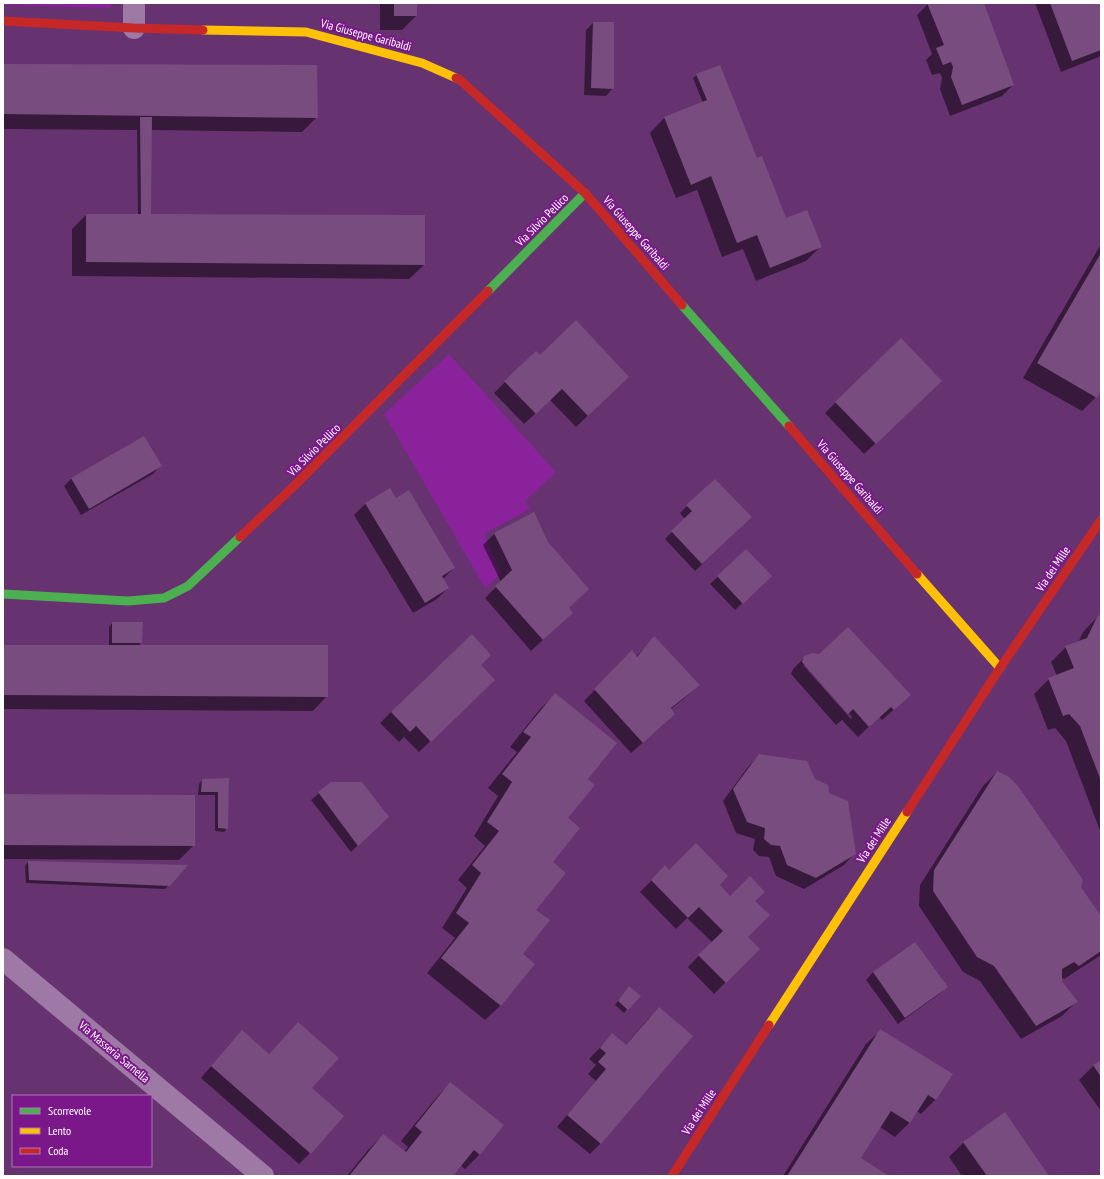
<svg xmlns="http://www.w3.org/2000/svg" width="1104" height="1179" viewBox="0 0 1104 1179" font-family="'PT Sans Narrow',sans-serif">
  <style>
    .green { fill: #8a229c }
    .shadow { fill: #0007; fill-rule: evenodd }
    .building { fill: #784c7f }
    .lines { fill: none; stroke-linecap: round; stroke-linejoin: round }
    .street { stroke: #9e79a5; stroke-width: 22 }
    .fast { stroke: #4caf50; stroke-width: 9 }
    .slow { stroke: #ffc107; stroke-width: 9 }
    .jam { stroke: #c62828; stroke-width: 9 }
    .labels { text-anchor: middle; stroke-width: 4; stroke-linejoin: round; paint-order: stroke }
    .street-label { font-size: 12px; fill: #fff; stroke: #7a188a }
  </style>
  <rect width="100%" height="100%" fill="#673270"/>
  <path class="green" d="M 3,3 L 111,3 L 110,8 L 3,5 Z
    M 449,354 L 556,472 L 525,501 L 530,509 L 484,534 L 501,574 L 485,588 L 384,414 Z"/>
  <path class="shadow" d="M 380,3 L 416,3 L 416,16 L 402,30 L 380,30 Z
    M 931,3 L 983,3 L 1013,85 L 1002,96 L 950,116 L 940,89 L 942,78 L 940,73 L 932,75 L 926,60 L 932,54 L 917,15 L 928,4 Z
    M 1035,3 L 1099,3 L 1101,7 L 1101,56 L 1061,72 Z
    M 593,23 L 613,88 L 606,96 L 584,95 L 586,30 Z
    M 3,65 L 317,117 L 302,132 L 151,130 L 150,215 L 424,265 L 409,279 L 72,276 L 72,229 L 86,215 L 138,215 L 137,130 L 3,129 Z
    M 697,75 L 757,159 L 786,220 L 821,246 L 806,261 L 756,281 L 743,249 L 722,257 L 697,190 L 676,198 L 650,133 L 664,118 L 703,103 L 693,78 Z
    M 1101,244 L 1101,389 L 1096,397 L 1082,411 L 1023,378 Z
    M 540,356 L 617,388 L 576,427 L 550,400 L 524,424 L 494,393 L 505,382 Z
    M 930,392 L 864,454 L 825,413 L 836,402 Z
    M 143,437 L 160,466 L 153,474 L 81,515 L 64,486 L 71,479 Z
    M 390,490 L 395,500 L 454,568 L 443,579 L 448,588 L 437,599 L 413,613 L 354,515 L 365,504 Z
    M 687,506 L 743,525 L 695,571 L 665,539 L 685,519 L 680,513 Z
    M 494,534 L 548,543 L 588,589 L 568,609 L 572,613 L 531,651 L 485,598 L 501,582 L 483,545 Z
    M 746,550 L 763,583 L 735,610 L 710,584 Z
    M 1101,613 L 1101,833 L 1066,741 L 1055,728 L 1048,730 L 1034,694 L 1049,679 L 1057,676 L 1051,662 L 1066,647 L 1078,643 L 1083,632 Z
    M 112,623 L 141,643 L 138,646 L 327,696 L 313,711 L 3,709 L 3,646 L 109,646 L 109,627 Z
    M 654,638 L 699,684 L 688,695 L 670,710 L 663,725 L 631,753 L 584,701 L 632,652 L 636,657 Z
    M 805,657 L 898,706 L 882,720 L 879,717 L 858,737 L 842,720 L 836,725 L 791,674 L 793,669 ZM 803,665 L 805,665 L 852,717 L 851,719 Z
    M 480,665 L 483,691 L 419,752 L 404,737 L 399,742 L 380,723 L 391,712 Z
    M 555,695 L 587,779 L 566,818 L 535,910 L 521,954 L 534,964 L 500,1006 L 485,1020 L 427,973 L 455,938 L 442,928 L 467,888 L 458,880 L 485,846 L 474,836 L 498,796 L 488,788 L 517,752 L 510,747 L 540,709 Z
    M 759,755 L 815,780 L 828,794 L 855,853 L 844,865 L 804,889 L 776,876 L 769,857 L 759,856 L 753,850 L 755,839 L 736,833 L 723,801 L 748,767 Z
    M 997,772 L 1101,918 L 1101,955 L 1064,979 L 1061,977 L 1061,981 L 1076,1002 L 1062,1016 L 1021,1039 L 980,981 L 963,972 L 919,906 L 920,885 L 983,786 Z
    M 228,779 L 227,828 L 224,832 L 215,831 L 215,795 L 198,795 L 199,784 L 202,780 Z
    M 331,783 L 387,817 L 351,852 L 311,800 Z
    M 3,795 L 194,845 L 179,860 L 3,859 Z
    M 28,862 L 169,885 L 165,889 L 26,883 L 25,866 Z
    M 665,867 L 669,871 L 718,885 L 730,897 L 754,901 L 746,937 L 758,949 L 714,994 L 688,967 L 712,942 L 687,918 L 676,929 L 640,892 Z
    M 873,972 L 946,987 L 939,994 L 898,1024 L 866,980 Z
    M 626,991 L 639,996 L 624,1013 L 615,1005 Z
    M 659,1008 L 601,1143 L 590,1154 L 557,1127 L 596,1081 L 588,1074 L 596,1065 L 589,1059 L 612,1035 L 625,1046 L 648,1019 Z
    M 298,1023 L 311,1088 L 310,1153 L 299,1164 L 201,1078 L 231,1043 L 268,1055 Z
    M 881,1030 L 936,1099 L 921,1114 L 917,1111 L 910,1122 L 895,1137 L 880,1127 L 860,1159 L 887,1176 L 783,1176 L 866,1044 Z
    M 1101,1061 L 1101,1111 L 1079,1080 L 1093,1066 Z
    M 450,1083 L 503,1125 L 479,1155 L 465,1169 L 460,1165 L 452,1176 L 347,1176 L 368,1150 L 383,1135 L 404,1152 L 408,1147 L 401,1141 L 436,1098 Z
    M 964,1142 L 1048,1176 L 962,1176 L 949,1157 Z"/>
  <path class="building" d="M 394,3 L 417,3 L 417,16 L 394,16 Z
    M 927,3 L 984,3 L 1014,85 L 962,105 L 951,77 L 953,67 L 951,62 L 943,65 L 936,48 L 944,45 Z
    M 1050,3 L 1100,3 L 1101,50 L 1072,61 Z
    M 593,22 L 614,22 L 614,89 L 591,88 Z
    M 3,64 L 317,65 L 318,118 L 3,114 Z
    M 720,65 L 757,158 L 762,156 L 786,218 L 807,210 L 822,247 L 770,268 L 757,235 L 737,243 L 711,176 L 691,185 L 664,117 L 707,100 L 696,74 Z
    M 140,117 L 152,117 L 151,214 L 425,215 L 425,265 L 86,262 L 86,214 L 141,214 Z
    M 1101,253 L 1101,391 L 1097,398 L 1037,363 Z
    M 576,320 L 629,377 L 588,416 L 562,389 L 536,414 L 504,381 L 536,351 L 540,355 Z
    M 901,338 L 942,381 L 876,444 L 835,402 Z
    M 144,436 L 162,466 L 89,509 L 71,478 Z
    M 715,479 L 752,517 L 702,564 L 671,531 L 692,511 L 686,505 Z
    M 390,488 L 396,498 L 409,490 L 455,568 L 442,576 L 449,588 L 425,603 L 365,503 Z
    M 534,512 L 548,542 L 589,589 L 569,608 L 573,613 L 543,640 L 495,586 L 512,570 L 494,533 Z
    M 746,549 L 772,576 L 743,604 L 717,576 Z
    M 1101,613 L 1101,781 L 1080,726 L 1069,714 L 1063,716 L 1048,678 L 1074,668 L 1065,646 L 1087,638 L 1097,617 Z
    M 112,622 L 143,622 L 142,643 L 112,643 Z
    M 848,627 L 911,695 L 894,710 L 891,707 L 869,727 L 853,709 L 848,714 L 802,662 L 804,656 L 812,653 L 819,654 Z
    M 472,634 L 491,655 L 481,665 L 495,680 L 431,742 L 416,726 L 410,732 L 391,712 Z
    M 654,636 L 700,685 L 671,708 L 675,714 L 643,743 L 594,689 L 632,650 L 637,657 Z
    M 3,645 L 328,645 L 328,697 L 3,695 Z
    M 555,693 L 617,743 L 588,779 L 595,785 L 568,818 L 580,828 L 553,862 L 566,873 L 536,910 L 550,920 L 523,954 L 535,964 L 501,1006 L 441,958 L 469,923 L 456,913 L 481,873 L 472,865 L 499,831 L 487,822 L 512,782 L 502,774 L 531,737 L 523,732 Z
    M 759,754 L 807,761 L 815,779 L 828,785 L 829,793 L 848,801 L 856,854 L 816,878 L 787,865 L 780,846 L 771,845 L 764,839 L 765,828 L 747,822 L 733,789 Z
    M 997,771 L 1009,777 L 1018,786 L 1083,880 L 1081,887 L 1101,916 L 1101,951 L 1079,966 L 1074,962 L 1062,969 L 1062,981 L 1078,1002 L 1036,1026 L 994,966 L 977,957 L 933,891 L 934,870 Z
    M 229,778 L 228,829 L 218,828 L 218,792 L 201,792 L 202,779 Z
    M 331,782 L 362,782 L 389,817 L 358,846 L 318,792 Z
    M 3,794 L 195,795 L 195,846 L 3,845 Z
    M 696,843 L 728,876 L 720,885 L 730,896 L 750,876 L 765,892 L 755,901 L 770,915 L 748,937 L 760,949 L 726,983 L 698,955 L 723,931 L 699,907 L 688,918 L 651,880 L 665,865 L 669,870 Z
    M 28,861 L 188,865 L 170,886 L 29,880 Z
    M 915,942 L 948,987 L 905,1018 L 873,972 Z
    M 629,986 L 641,996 L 628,1010 L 618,1001 Z
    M 659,1007 L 693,1036 L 601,1144 L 567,1115 L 606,1069 L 598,1062 L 606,1053 L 600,1048 L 612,1033 L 626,1045 Z
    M 298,1022 L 339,1058 L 312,1088 L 344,1116 L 311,1154 L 211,1066 L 242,1030 L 269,1054 Z
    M 880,1029 L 953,1074 L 936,1100 L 928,1095 L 910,1123 L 891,1111 L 861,1158 L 889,1176 L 787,1176 Z
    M 1101,1060 L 1101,1077 L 1093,1065 Z
    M 450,1082 L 504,1125 L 480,1155 L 474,1150 L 453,1176 L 349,1176 L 383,1134 L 406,1152 L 422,1132 L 415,1126 Z
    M 1005,1112 L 1049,1176 L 987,1176 L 963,1142 Z"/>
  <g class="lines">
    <path class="street" d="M 134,28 L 134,3
      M 3,959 L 263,1176"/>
    <path class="fast" d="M 488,291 L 585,193
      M 682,305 L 789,426
      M 3,594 L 128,601 L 164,598 L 188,586 L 240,537"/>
    <path class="slow" d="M 203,30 L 306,32 L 422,63 L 456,78
      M 917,574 L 1000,668
      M 769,1025 L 907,812"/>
    <path class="jam" d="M 3,21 L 134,28 L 203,30
      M 456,78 L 459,79 L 585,193 L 682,305
      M 789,426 L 917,574
      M 240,537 L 294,486 L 488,291
      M 907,812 L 1000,668 L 1101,520
      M 672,1176 L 769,1025"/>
  </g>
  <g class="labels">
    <g class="street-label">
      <text transform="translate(366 35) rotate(15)" y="4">Via Giuseppe Garibaldi</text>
      <text transform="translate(542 220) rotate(-45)" y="4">Via Silvio Pellico</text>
      <text transform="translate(636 233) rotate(49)" y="4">Via Giuseppe Garibaldi</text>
      <text transform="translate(314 450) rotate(-45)" y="4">Via Silvio Pellico</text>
      <text transform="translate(850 477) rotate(49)" y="4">Via Giuseppe Garibaldi</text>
      <text transform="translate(1053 569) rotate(-56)" y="4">Via dei Mille</text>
      <text transform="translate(874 840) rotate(-57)" y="4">Via dei Mille</text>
      <text transform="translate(114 1052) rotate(40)" y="4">Via Masseria Sarnella</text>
      <text transform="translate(699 1112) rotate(-57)" y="4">Via dei Mille</text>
    </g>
  </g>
  <rect width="1104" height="1179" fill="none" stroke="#ffffff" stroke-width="8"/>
  <rect x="12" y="1095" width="140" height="72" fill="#7a188a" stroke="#af74b9"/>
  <rect x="20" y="1108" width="20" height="6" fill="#4caf50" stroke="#af74b9"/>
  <text x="48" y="1115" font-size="12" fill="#ffffff">Scorrevole</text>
  <rect x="20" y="1128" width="20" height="6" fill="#ffc107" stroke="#af74b9"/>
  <text x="48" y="1135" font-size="12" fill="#ffffff">Lento</text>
  <rect x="20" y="1148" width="20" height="6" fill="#c62828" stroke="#af74b9"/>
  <text x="48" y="1155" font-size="12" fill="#ffffff">Coda</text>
</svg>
